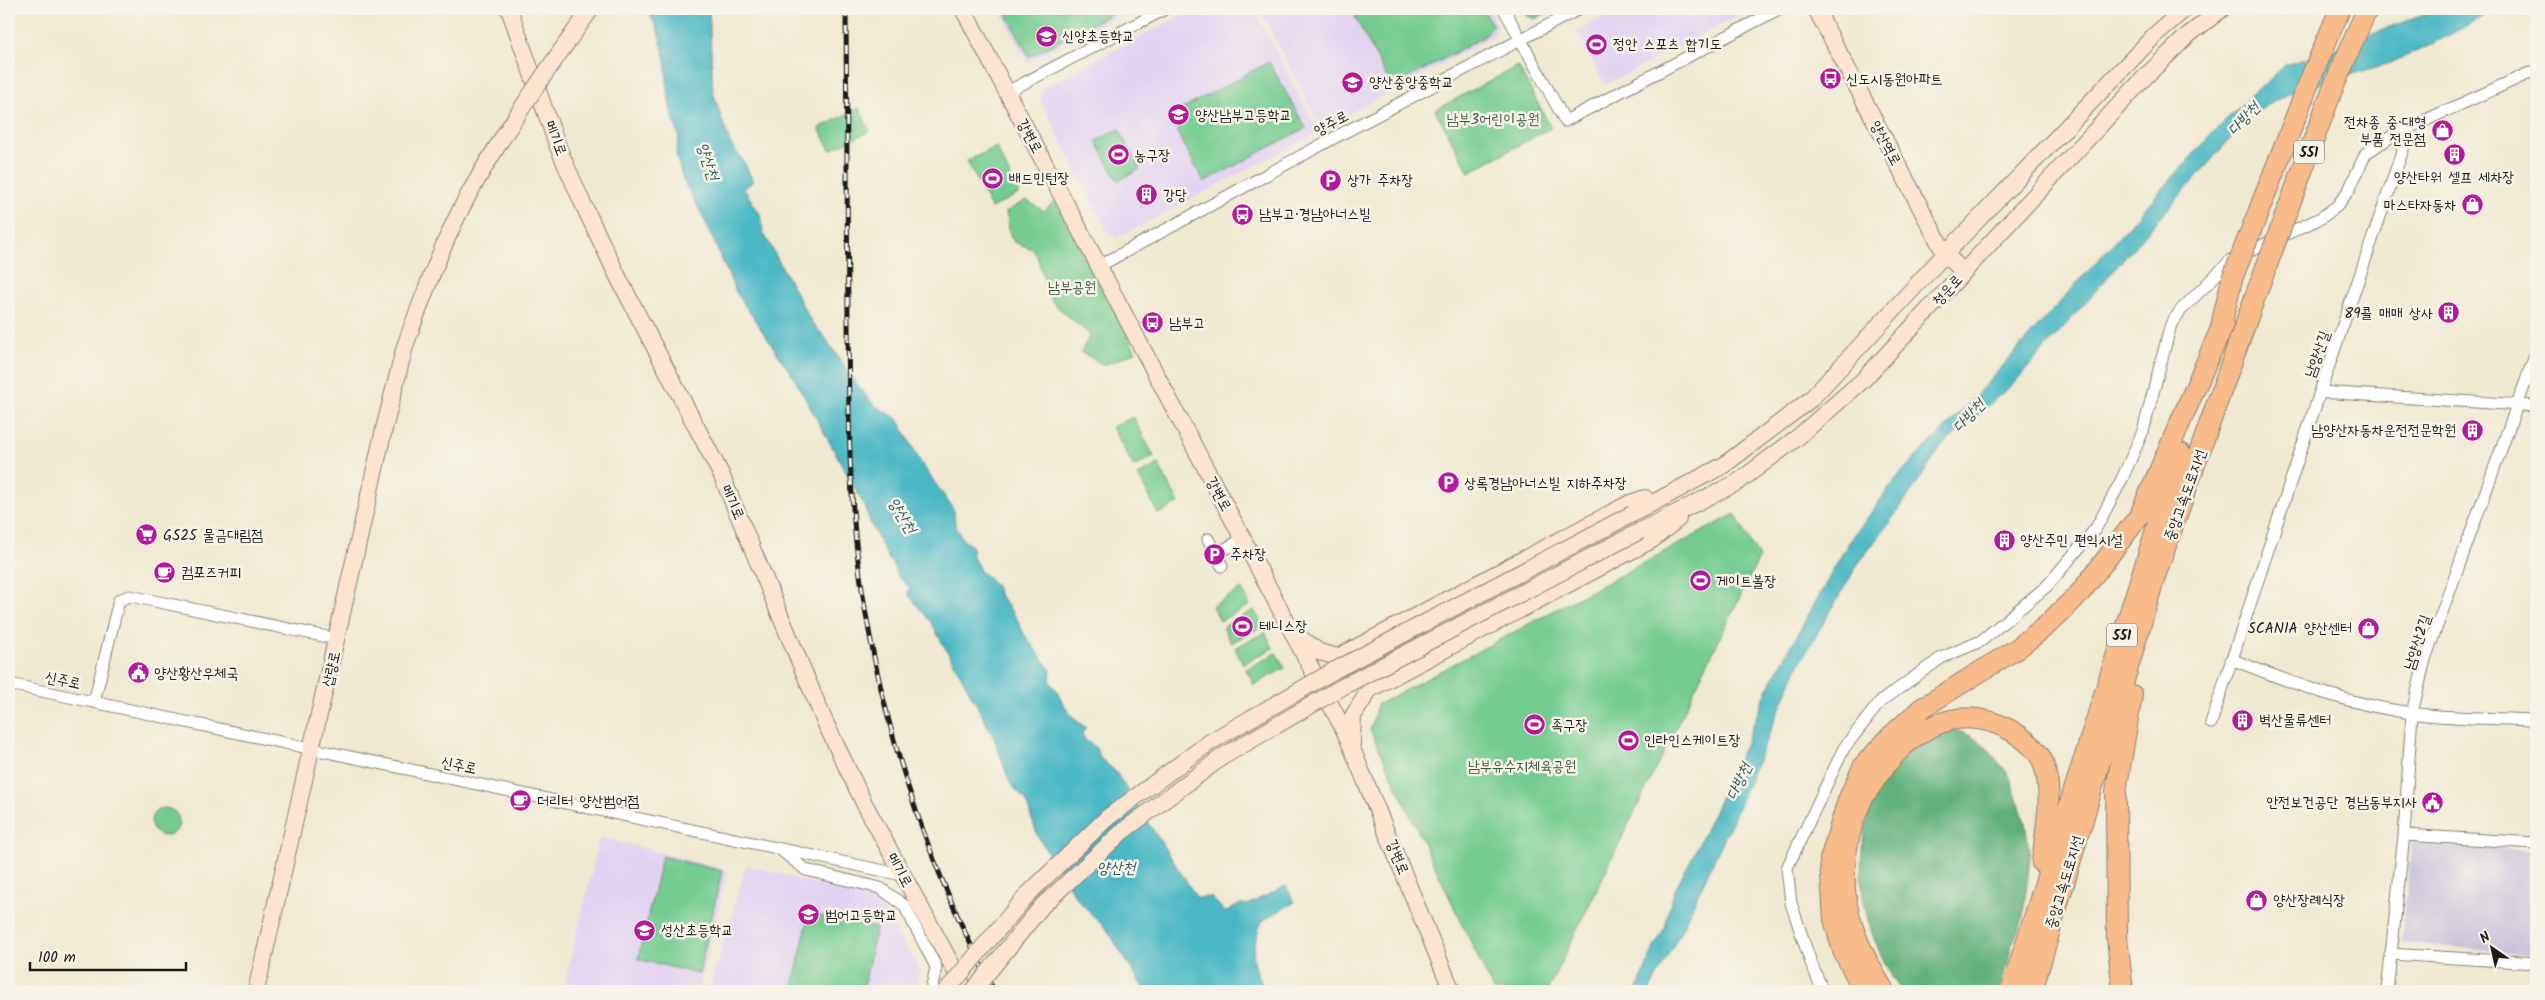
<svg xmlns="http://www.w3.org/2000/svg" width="2545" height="1000" viewBox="0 0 2545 1000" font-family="Kalam,'Poor Story',sans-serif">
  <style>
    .built { fill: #e3d3f2 }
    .industrial { fill: #c6c0da }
    .green { fill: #74cc91; stroke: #487456 }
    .forest { fill: #5fb07b; stroke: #3e664c }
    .water { fill: #4ab8c4; stroke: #336a70 }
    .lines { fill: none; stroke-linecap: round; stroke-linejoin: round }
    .street-casing { stroke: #868276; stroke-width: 13 }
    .secondary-casing { stroke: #868276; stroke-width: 18 }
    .highway-casing { stroke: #868276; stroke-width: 22 }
    .street { stroke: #fff; stroke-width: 11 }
    .secondary { stroke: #fde4d1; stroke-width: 16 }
    .highway { stroke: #fabb8b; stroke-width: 20 }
    .rail-casing { stroke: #1c1c1c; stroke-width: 5 }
    .rail { stroke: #f7f3e8; stroke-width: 3; stroke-dasharray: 9; stroke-linecap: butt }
    .secondary-bridge-casing { stroke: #868276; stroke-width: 18; stroke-linecap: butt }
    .highway-bridge-casing { stroke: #868276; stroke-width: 22; stroke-linecap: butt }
    .secondary-bridge { stroke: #fde4d1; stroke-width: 16 }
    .highway-bridge { stroke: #fabb8b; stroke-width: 20 }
    .labels { text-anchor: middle; stroke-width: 5; stroke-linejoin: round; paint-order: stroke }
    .shield { fill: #f7f3e8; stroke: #5e5c59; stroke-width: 1 }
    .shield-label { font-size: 14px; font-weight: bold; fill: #1c1c1c }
    .poi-label { font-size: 15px; fill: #1c1c1c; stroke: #f7f3e8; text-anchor: start }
    .park-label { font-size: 15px; fill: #3b5a45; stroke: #f7f3e8 }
    .street-label { font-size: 15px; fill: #1c1c1c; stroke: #f7f3e8 }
    .water-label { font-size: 16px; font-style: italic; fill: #2e5a5f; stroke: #f7f3e8 }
  </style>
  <rect width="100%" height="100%" fill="#f7f3e8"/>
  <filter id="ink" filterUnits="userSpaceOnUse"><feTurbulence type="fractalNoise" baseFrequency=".02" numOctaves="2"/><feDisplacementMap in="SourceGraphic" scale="10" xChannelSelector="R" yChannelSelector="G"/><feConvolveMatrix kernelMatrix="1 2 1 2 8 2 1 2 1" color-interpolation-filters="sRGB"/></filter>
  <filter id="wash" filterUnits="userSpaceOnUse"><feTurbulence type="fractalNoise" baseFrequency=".0096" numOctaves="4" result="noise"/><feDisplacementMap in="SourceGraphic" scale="20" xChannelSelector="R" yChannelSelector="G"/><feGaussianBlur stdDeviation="1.12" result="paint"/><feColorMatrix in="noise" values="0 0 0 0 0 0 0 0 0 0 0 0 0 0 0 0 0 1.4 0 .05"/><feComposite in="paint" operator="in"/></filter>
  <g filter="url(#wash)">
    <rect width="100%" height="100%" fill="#f0e9d1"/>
    <path class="built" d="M 999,9 L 1131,9 L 1027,63 Z
      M 1193,9 L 1254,9 L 1319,132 L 1117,238 L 1106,230 L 1040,99 L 1042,89 Z
      M 1259,9 L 1489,9 L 1498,25 L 1494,36 L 1322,128 Z
      M 1620,9 L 1751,9 L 1605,85 L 1577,31 Z
      M 600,837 L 728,870 L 698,991 L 563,991 Z
      M 746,865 L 877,900 L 920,970 L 916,984 L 911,991 L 709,991 Z"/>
    <path class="industrial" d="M 2412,842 L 2536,851 L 2536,956 L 2401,942 Z"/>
    <path class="green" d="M 1004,9 L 1121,9 L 1029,57 Z
      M 1360,9 L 1483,9 L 1493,26 L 1485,36 L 1392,87 L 1355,17 Z
      M 1269,62 L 1306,128 L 1204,182 L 1178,134 L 1182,109 Z
      M 1518,66 L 1551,128 L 1469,172 L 1435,110 Z
      M 859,108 L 870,131 L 830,150 L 819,128 Z
      M 1119,129 L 1140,169 L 1118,181 L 1096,141 Z
      M 996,147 L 1019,194 L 991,208 L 967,161 Z
      M 1026,200 L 1044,211 L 1055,201 L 1136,352 L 1104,365 L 1081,352 L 1090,335 L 1054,304 L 1049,296 L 1037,256 L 1032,249 L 1014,242 L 1010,235 L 1006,212 Z
      M 1133,417 L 1154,456 L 1134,467 L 1112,427 Z
      M 1158,464 L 1179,503 L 1158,514 L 1138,475 Z
      M 1735,514 L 1759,558 L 1547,991 L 1494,991 L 1370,730 L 1377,705 Z
      M 1242,589 L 1250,605 L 1220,621 L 1212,606 Z
      M 1254,610 L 1263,626 L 1231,643 L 1223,627 Z
      M 1265,632 L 1273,648 L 1243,664 L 1235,648 Z
      M 1276,653 L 1285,668 L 1254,685 L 1246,669 Z
      M151 822a14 14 0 1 1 28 0a14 14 0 1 1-28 0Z
      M 662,856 L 722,871 L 699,974 L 638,959 Z
      M 809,914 L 876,928 L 863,991 L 792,991 Z"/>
    <path class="forest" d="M 1530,9 L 1555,9 L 1535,19 L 1527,16 L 1524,12 Z
      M 1953,729 L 1971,736 L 1985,746 L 2009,775 L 2025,822 L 2030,859 L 2022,923 L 2012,944 L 2006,971 L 1998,991 L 1902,991 C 1858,930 1847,851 1881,782 C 1889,765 1907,748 1919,734 Z"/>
    <path class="water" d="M 647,9 L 709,9 L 713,92 L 730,143 L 744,162 L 753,181 L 744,189 L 760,214 L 763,232 L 812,323 L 824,336 L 856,383 L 874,405 L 898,419 L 921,463 L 954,510 L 955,525 L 962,539 L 972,546 L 973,557 L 981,572 L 995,584 L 999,594 L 1017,619 L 1024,634 L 1051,671 L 1050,682 C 1056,688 1057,692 1061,700 C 1067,711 1075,720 1086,728 L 1082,733 L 1085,740 L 1095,747 L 1101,759 L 1115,771 L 1197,898 L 1211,897 L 1225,912 L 1239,905 L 1247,905 L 1286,886 L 1295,902 L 1262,921 C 1250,953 1250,961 1266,991 L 1145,991 L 1108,931 L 1077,899 L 1037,835 L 1026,801 L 1010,783 L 995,740 L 964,681 L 930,621 L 908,594 L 910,588 L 897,576 C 895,565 889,561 885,552 C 878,538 868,522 866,508 L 794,378 L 736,292 L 702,214 L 683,180 L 676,154 L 679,136 L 670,108 L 664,53 L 657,28 Z
      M 2441,9 L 2496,9 L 2431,45 L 2390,63 L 2292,92 L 2252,114 L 2016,381 L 1942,446 L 1903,504 L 1858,564 L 1797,668 L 1732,822 L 1678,937 L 1649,991 L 1637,991 L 1654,947 L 1665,928 L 1670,904 L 1678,883 L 1693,856 L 1745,745 L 1767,690 L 1847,545 L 1899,475 L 1970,402 L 2219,126 L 2285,65 L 2337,49 L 2375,32 Z"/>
  </g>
  <g filter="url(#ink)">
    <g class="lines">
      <defs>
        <path id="street" d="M 1504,9 L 1565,121 L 1779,9
          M 1007,92 L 1165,9
          M 1099,266 L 1345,132 L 1579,9
          M 2320,392 L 2536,406
          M 1208,539 L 1222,566
          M 1216,554 L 1243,539
          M 2231,659 C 2291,683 2353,706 2418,714 C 2457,719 2497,718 2536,720
          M 9,684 L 903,875
          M 94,702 L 119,600 L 130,596 L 337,639
          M 2211,723 L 2320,392 L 2411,126
          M 2404,835 L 2536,843
          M 782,851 L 806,870 L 880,888 L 904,905 L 936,967 L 931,991
          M 2390,954 L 2536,963
          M 1823,991 L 1811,963 L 1791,903 L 1787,868 L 1844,748 L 1880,702 L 1941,658 L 1981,641 L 2047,586 L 2096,528 L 2122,479 L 2143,431 L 2171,324 L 2181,310 L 2231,260 L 2321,218 L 2337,206 L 2349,190 L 2366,153 L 2395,134 L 2536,70
          M 2387,991 L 2404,835 L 2412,713 L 2425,659 L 2536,353"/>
        <path id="secondary" d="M 509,9 L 558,147 L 583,204 L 619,279 L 721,474 L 824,720 L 864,803 L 966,991
          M 963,9 L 1346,734 L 1452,991
          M 1816,9 L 1945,254 L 1964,272
          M 1632,514 L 1724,465 L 1811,399 L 1945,254 L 2157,33 L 2185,9
          M 1640,531 L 1738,482 L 1798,437 L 1863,380 L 2145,77 L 2187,36 L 2222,9
          M 1299,637 L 1319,652 L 1338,657 L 1630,503 L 1645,498
          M 1352,743 L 1353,716 L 1370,689 L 1652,540 L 1678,519
          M 256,991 L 384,429 L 405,346"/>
        <path id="highway" d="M 2219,335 L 2232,279
          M 1864,991 L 1843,951 L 1834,919 L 1830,860 L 1848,800 L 1864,765 L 1891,736 L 1922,708 L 2018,648 L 2047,625 L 2080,593 L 2140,515 L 2223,324
          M 1884,991 C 1866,961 1847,925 1845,889 C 1844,861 1848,830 1860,804 C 1864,795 1871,787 1876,778 C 1908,732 1955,700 2010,730 C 2023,737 2040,751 2044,765 C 2054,796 2045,832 2042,863
          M 2011,991 L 2180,453
          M 2032,991 L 2155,576 L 2255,297
          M 2123,991 L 2117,938 L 2116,791 L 2132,695"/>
      </defs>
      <use href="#street" class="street-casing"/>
      <use href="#secondary" class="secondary-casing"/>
      <use href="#highway" class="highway-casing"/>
      <use href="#street" class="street"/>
      <use href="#secondary" class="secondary"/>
      <use href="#highway" class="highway"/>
      <defs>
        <path id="rail" d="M 846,9 C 847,113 847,218 848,322 C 849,401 848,481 858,560 C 877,711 923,856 994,991"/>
      </defs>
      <use href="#rail" class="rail-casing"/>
      <use href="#rail" class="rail"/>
      <defs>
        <path id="secondary-bridge" d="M 405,346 C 423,297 444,238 470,192 C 506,128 548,68 591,9
          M 946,991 L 1028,894 L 1107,818 L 1210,742 L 1335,670 L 1632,514
          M 973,991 L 1042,906 L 1123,831 L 1222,757 L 1344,686 L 1640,531"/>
        <path id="highway-bridge" d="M 2232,279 L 2312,75 L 2340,9
          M 2255,297 L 2333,88 L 2367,9"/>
      </defs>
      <use href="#secondary-bridge" class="secondary-bridge-casing"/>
      <use href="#highway-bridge" class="highway-bridge-casing"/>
      <use href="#secondary-bridge" class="secondary-bridge"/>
      <use href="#highway-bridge" class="highway-bridge"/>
    </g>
  </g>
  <defs>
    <symbol id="school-disc" viewBox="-11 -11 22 22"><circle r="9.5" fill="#b5179e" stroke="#f7f3e8"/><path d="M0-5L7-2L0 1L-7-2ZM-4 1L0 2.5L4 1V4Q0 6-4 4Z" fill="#fff"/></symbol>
    <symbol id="stadium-disc" viewBox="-11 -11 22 22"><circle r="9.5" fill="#b5179e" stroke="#f7f3e8"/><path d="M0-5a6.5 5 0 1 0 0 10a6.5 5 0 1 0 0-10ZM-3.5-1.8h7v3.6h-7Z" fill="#fff"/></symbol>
    <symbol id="bus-disc" viewBox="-11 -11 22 22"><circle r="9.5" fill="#b5179e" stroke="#f7f3e8"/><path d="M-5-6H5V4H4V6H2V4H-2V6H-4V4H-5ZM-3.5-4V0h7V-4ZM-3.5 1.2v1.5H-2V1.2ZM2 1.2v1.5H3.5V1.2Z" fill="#fff"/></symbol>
    <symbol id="shop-disc" viewBox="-11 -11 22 22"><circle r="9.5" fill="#b5179e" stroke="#f7f3e8"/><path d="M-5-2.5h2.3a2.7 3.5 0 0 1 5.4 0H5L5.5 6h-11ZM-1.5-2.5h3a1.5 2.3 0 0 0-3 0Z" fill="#fff"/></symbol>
    <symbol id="building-disc" viewBox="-11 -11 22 22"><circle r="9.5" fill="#b5179e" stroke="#f7f3e8"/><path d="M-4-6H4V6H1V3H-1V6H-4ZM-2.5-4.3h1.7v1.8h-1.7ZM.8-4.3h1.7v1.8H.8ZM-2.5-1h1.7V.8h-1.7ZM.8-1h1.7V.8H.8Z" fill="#fff"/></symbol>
    <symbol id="parking-disc" viewBox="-11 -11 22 22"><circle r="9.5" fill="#b5179e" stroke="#f7f3e8"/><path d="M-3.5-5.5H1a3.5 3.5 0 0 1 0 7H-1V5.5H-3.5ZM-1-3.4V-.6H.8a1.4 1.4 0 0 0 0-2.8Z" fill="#fff"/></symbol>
    <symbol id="supermarket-disc" viewBox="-11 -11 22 22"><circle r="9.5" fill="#b5179e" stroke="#f7f3e8"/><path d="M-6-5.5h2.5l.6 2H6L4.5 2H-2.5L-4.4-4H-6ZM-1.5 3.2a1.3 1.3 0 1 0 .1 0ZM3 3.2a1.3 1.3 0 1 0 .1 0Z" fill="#fff"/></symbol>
    <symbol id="cafe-disc" viewBox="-11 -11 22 22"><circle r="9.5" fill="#b5179e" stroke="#f7f3e8"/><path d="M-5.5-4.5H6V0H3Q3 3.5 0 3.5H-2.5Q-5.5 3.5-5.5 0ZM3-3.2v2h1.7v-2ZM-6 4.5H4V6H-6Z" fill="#fff"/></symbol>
    <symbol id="civic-disc" viewBox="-11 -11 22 22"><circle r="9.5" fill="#b5179e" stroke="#f7f3e8"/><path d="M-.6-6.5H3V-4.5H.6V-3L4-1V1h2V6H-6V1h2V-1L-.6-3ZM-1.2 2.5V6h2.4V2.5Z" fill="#fff"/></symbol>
  </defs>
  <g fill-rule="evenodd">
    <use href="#school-disc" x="1034" y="24" width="25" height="25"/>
    <use href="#stadium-disc" x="1584" y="32" width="25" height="25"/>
    <use href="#bus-disc" x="1818" y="66" width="25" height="25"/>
    <use href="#school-disc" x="1340" y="70" width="25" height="25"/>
    <use href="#school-disc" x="1166" y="102" width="25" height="25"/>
    <use href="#shop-disc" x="2430" y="118" width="25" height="25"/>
    <use href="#building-disc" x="2442" y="142" width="25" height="25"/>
    <use href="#stadium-disc" x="1106" y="142" width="25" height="25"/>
    <use href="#stadium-disc" x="980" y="166" width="25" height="25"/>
    <use href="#parking-disc" x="1318" y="168" width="25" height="25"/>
    <use href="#building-disc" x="1134" y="182" width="25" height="25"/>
    <use href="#shop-disc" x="2460" y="192" width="25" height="25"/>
    <use href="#bus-disc" x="1230" y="202" width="25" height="25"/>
    <use href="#building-disc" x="2436" y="300" width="25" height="25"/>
    <use href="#bus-disc" x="1140" y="310" width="25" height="25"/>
    <use href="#building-disc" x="2460" y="418" width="25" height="25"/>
    <use href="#parking-disc" x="1436" y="470" width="25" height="25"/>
    <use href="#supermarket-disc" x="134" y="522" width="25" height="25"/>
    <use href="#building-disc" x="1992" y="528" width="25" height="25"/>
    <use href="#parking-disc" x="1202" y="542" width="25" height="25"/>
    <use href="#cafe-disc" x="152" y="560" width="25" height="25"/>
    <use href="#stadium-disc" x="1688" y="568" width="25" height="25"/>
    <use href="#stadium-disc" x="1230" y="614" width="25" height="25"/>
    <use href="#shop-disc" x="2356" y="616" width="25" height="25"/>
    <use href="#civic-disc" x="126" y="660" width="25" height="25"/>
    <use href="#building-disc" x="2230" y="708" width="25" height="25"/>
    <use href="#stadium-disc" x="1522" y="712" width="25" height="25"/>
    <use href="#stadium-disc" x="1616" y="728" width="25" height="25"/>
    <use href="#cafe-disc" x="508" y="788" width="25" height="25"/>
    <use href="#civic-disc" x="2420" y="790" width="25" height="25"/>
    <use href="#shop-disc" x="2244" y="888" width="25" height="25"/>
    <use href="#school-disc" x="796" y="902" width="25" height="25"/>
    <use href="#school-disc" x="632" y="918" width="25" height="25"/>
  </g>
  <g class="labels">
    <g class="shield">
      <rect x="2294" y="140.5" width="30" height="23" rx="4"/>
      <rect x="2107" y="623.5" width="30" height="23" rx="4"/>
    </g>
    <g class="shield-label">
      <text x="2309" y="157">551</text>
      <text x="2122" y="640">551</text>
    </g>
    <g class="poi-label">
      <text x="1062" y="41">신양초등학교</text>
      <text x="1613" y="49">정안 스포츠 합기도</text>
      <text x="1846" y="84">신도시동원아파트</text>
      <text x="1369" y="87">양산중앙중학교</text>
      <text x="1195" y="120">양산남부고등학교</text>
      <text x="2426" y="127" text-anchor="end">전차종 중·대형<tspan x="2426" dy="17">부품 전문점</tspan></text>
      <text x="1134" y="160">농구장</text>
      <text x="2454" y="182" text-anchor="middle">양산타워 셀프 세차장</text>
      <text x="1009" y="183">배드민턴장</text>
      <text x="1347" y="185">상가 주차장</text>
      <text x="1163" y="200">강당</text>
      <text x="2456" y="210" text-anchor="end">마스타자동차</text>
      <text x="1259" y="219">남부고·경남아너스빌</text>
      <text x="2433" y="318" text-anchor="end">89콜 매매 상사</text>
      <text x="1169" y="328">남부고</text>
      <text x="2456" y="435" text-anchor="end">남양산자동차운전전문학원</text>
      <text x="1464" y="488">상록경남아너스빌 지하주차장</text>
      <text x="163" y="540">GS25 물금대림점</text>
      <text x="2020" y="545">양산주민 편익시설</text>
      <text x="1230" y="559">주차장</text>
      <text x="181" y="577">컴포즈커피</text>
      <text x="1716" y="586">게이트볼장</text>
      <text x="1259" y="631">테니스장</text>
      <text x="2352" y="633" text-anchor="end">SCANIA 양산센터</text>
      <text x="154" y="678">양산황산우체국</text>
      <text x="2259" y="725">벽산물류센터</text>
      <text x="1551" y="730">족구장</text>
      <text x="1644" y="745">인라인스케이트장</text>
      <text x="537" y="806">더리터 양산범어점</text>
      <text x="2417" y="807" text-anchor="end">안전보건공단 경남동부지사</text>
      <text x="2273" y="905">양산장례식장</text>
      <text x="825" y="920">범어고등학교</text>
      <text x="661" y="935">성산초등학교</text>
    </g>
    <g class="park-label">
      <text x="1493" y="124">남부3어린이공원</text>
      <text x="1072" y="292">남부공원</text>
      <text x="1522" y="771">남부유수지체육공원</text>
    </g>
    <g class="street-label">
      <text transform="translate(1331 123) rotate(-28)" y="5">양주로</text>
      <text transform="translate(1030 136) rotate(62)" y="5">강변로</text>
      <text transform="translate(556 138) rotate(69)" y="5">메기로</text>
      <text transform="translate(1886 143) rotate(62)" y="5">양산역로</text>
      <text transform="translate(1947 290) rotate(-47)" y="5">청운로</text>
      <text transform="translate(2317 354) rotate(-71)" y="5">남양산길</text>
      <text transform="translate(1219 494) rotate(62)" y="5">강변로</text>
      <text transform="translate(2185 495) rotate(-70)" y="5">중앙고속도로지선</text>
      <text transform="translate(733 502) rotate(66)" y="5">메기로</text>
      <text transform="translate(2417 642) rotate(-72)" y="5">남양산2길</text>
      <text transform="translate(331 669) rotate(-77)" y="5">삽량로</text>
      <text transform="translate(63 680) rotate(12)" y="5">신주로</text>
      <text transform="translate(459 765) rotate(12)" y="5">신주로</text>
      <text transform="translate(1398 857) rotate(68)" y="5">강변로</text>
      <text transform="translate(900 870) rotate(62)" y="5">메기로</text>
      <text transform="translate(2064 882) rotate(-73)" y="5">중앙고속도로지선</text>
    </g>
    <g class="water-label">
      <text transform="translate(2243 118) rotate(-47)" y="6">다방천</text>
      <text transform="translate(709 161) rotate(72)" y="6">양산천</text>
      <text transform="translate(1968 415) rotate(-47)" y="6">다방천</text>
      <text transform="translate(903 515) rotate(59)" y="6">양산천</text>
      <text transform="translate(1738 781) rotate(-65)" y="6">다방천</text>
      <text x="1116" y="873">양산천</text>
    </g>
  </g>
  <rect width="2545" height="1000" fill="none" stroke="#f7f3e8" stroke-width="30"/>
  <g transform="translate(2492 948) rotate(326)" stroke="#f7f3e8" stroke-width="4" paint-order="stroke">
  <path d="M0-4L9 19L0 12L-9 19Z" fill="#1c1c1c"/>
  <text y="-8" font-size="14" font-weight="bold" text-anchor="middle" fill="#1c1c1c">N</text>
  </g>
  <path d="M30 962v8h156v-8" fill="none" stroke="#1c1c1c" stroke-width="2.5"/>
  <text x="38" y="962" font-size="15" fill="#1c1c1c" stroke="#f7f3e8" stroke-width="4" paint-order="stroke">100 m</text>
</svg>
